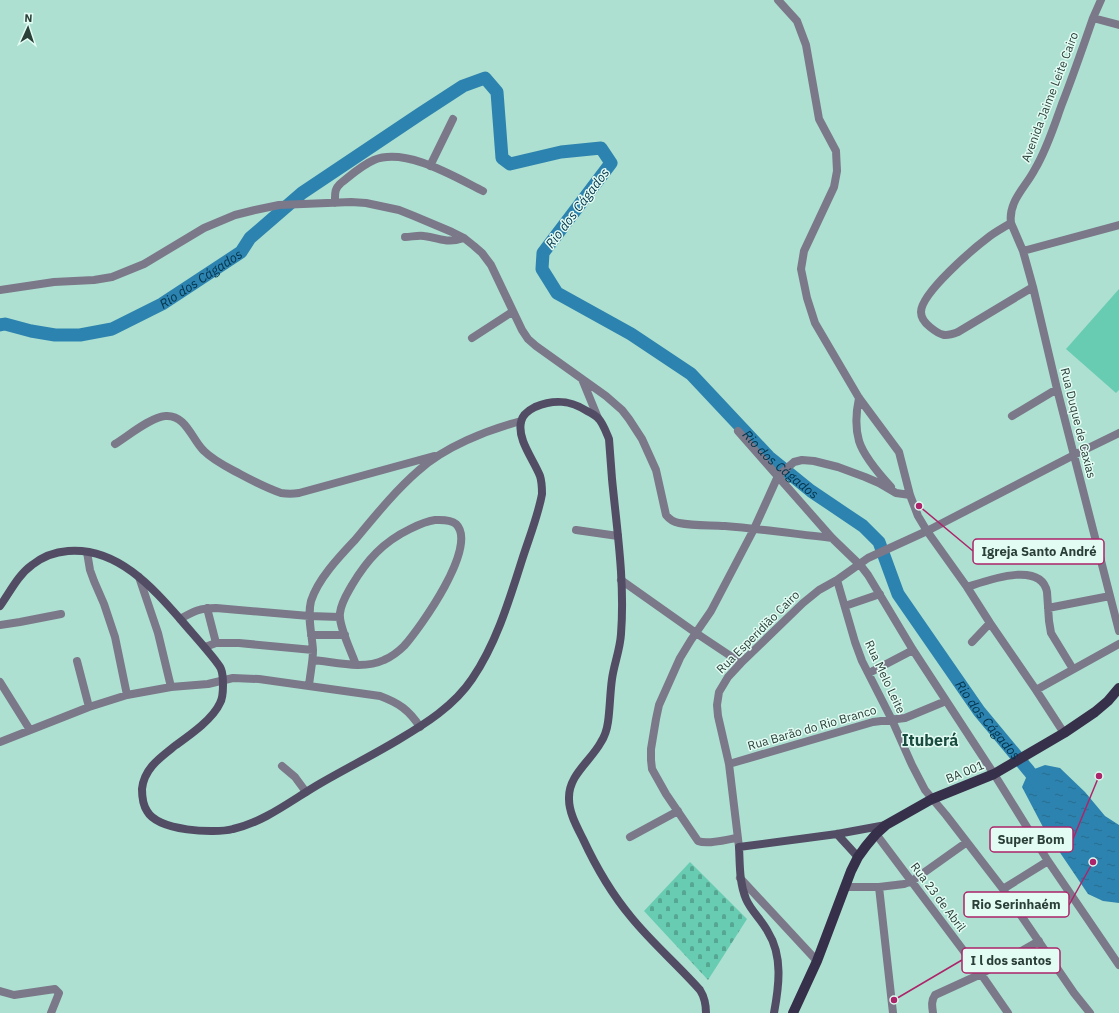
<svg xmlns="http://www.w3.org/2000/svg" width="1119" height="1013" viewBox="0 0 1119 1013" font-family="'IBM Plex Sans',sans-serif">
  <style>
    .green { fill: #68ccb2 }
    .cemetery { fill: url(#cemetery-stones) }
    .water { fill: url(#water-ripples) }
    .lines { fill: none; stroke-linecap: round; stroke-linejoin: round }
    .river { stroke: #2d83af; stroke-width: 13 }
    .minor { stroke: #7b7889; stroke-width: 8 }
    .secondary { stroke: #524d65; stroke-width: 8 }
    .primary { stroke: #36304b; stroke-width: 10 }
    .labels { text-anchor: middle; stroke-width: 3; stroke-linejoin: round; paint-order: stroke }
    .street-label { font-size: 12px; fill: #2b3f39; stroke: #e2fbf3 }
    .water-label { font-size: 13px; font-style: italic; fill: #00334a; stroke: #e2fbf3 }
    .district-label { font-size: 16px; font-weight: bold; fill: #1a4b3f; stroke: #e2fbf3 }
    .leader { fill: none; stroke: #ac256a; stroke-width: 1.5 }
    .callout-dot { fill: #ac256a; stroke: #e2fbf3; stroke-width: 1.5 }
    .callout { fill: #e2fbf3; stroke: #ac256a; stroke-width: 1.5 }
    .callout-label { font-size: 13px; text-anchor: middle; font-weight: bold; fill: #2b3f39 }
  </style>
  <defs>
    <pattern id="cemetery-stones" width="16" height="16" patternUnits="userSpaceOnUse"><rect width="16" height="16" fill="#68ccb2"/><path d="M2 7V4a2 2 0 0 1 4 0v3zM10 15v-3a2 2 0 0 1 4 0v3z" fill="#56a792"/></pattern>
    <pattern id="water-ripples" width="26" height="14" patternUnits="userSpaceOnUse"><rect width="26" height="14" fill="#2d83af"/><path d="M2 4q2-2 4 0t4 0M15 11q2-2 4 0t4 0" fill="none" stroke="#276d8f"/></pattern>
  </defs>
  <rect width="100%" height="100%" fill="#ade0d1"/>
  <path class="green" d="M 1119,289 L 1119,390 L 1116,393 L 1066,349 Z"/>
  <path class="cemetery" d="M 690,862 L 747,919 L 708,980 L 644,911 Z"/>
  <path class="water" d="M 1045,765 L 1060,768 L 1085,792 L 1105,816 L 1119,825 L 1119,903 L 1103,901 L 1088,894 L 1044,829 L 1022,787 L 1029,771 Z"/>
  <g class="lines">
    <path class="river" id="s1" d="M 0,325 L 5,324 L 31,331 L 55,335 L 80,335 L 112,329 L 162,304 L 241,252 L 250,238 L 302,193 L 420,114 L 463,86 L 485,78 L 497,92 L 502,158 L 510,164 L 561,152 L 601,148 L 611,163 L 543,253 L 542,269 L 557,293 L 631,334 L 691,374 L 769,457 L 811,491 L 863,526 L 879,542 L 898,594 L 979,711 L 1029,771 L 1040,786"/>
    <path class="minor" d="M 778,0 L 797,21 L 806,45 L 819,119 L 836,151 L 837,171 L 834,187 L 804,251 L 801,269 L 807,298 L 815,323 L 859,398 L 899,452 L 910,495 L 918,516 L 927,531 L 967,587 L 990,623 L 1036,690 L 1064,733
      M 1101,0 L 1093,18 C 1083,47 1073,76 1062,104 C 1054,126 1047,149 1035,169 C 1026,187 1008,201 1011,223 L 1023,251 L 1033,287 L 1057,389 L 1119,631
      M 1093,18 L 1119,25
      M 430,166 L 453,119
      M 335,203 C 335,194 334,189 341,183 C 351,175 362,165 374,160 C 406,147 455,177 483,191
      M 1011,223 C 1004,227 997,231 990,236 C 974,248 921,293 921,312 C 921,319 925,323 930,327 C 941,336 945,337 958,332 L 1033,287
      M 405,237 C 411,237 418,235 424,236 C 441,238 446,244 464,238
      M 1023,251 L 1119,225
      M 0,290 L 54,282 L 94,280 L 112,277 L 144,264 L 204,228 L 235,215 L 255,210 L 279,205 L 351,202 L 366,203 L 399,210 L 414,216 L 452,232 L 464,238 L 474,246 L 482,253 L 491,265 L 522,330 L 528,339 L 536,346 L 606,396 L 622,410 L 629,419 L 642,439 L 656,470 L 666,515 C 670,520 673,522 679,523 C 694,526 710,525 725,526 C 761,529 796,534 832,538
      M 472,338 L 512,312
      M 582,379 L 598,418
      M 859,398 C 856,412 855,427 859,441 C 864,457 880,475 891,487
      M 1012,416 L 1057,389
      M 738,431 L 832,538 L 861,566 L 868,575 L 913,650 L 994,774 L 1048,861 L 1119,965
      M 115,444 C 128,436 151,417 165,416 C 186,414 192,440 204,451 C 214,461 227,467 240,474 C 253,481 267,488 281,493 C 287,494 293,494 299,493 L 434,456
      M 576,530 L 618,536
      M 87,552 L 90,570 L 94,581 L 104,604 L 115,637 L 127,695
      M 139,577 L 158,633 L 171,687
      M 621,580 L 696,633 L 741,663
      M 837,580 L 855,642 L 862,661 L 892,720 L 912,765 L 925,790 L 946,815 L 1003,889 L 1074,993 L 1090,1013
      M 967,587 C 986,581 1041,560 1047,592 L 1049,621 L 1051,633 L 1073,669
      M 845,606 L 880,594
      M 207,608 L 216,643
      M 1048,608 L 1110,596
      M 180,619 C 194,611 200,608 216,608 L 309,616 L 340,617
      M 0,625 L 20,622 L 61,614
      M 311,635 L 345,635
      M 972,642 L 990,623
      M 205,647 L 216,643 L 239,643 L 313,650
      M 313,660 C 335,662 363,670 384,660 C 391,657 399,651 404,646 C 420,628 479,546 456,524 C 450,519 441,520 435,520 C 426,521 418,525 410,529 C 383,542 367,560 352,585 C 347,594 341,603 340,613 C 338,625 352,653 356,665
      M 77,661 L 89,707
      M 869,673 L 913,650
      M 0,682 L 30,730
      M 309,686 C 310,674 313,662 313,650 C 312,634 307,617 311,601 C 318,579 339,557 355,540 C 375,516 395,491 418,471 C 444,447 487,430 521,421
      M 1036,690 L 1119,644
      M 0,742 L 89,707 L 127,695 L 171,687 L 208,684 L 233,678 L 259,679 L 380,696 C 399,703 409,710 420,727
      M 729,764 L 873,722 L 905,718 L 946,701
      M 282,766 L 295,777 L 306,792
      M 876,834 L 981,974 L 1008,1013
      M 630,837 L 678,811
      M 738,838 C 727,839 708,845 698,841 L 666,794 L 652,769 L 651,760 L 651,749 L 656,719 L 659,705 L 680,658 L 691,640 L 711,611 L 754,529 L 778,476 L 794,462 L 802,460 L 814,461 L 838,467 L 865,477 L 879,483 L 896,493 L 910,495
      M 739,847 L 729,764 L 718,716 L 717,705 L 719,692 L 728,677 L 741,663 L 803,603 L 819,590 L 837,580 L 868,558 L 927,531 L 1074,455 L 1119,433
      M 740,878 L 817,961
      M 846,887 L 879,887 L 904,884 L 912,881 L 922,874 L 967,842
      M 879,887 L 893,1013
      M 1003,889 L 1048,861
      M 0,991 L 14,995 L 55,989 L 59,993 L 51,1013
      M 933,1013 C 932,1006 931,1001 935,995 L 981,974 L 1039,941"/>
    <path class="secondary" d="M 0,606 C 10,592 18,575 32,565 C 42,557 55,552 68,551 C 117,547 152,587 181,620 C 192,633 204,646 215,660 C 217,663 220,666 221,669 C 223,674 223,680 223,685 C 223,691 223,698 220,703 C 213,719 190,735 176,745 C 161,757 144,768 142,789 C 142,796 143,805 147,811 C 158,831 214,834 233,829 C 265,822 293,799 321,783 C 347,768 373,755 398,740 C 425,724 454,706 472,679 C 496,644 509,601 522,560 C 529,538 538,516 542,494 C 542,488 542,482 540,476 C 534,460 517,440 521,422 C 522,415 529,410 535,407 C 554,399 570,400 587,411 C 591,413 595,415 598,418 C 603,423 606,432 609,439 C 610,452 611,466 612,479 C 617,530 625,582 621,634 C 620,650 614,664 612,679 C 610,693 610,708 608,722 C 607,729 605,736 601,742 C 591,761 568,775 569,799 C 569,813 577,827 583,839 C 596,867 611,893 631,917 C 652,943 678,965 700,990 C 705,998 706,1004 706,1013
      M 837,834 L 858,857
      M 774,1013 C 779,986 783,956 768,932 C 762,920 751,911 746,899 C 739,882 740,864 739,847 L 837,834 L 886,825"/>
    <path class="primary" d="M 793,1013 L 817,961 L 851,871 L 858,857 L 866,846 L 876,834 L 886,825 L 932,799 L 994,774 L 1064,733 L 1095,712 L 1108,701 L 1119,688"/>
  </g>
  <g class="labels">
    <g class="street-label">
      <text transform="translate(1050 97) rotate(-69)" y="4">Avenida Jaime Leite Cairo</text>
      <text transform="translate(1078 423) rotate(76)" y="4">Rua Duque de Caxias</text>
      <text transform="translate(758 632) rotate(-45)" y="4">Rua Esperidião Cairo</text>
      <text transform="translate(885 677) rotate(65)" y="4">Rua Melo Leite</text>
      <text transform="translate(812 728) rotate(-16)" y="4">Rua Barão do Rio Branco</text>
      <text transform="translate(965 772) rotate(-22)" y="4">BA 001</text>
      <text transform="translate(938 897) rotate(53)" y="4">Rua 23 de Abril</text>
    </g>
    <g class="water-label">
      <text transform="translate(577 208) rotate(-53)" y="5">Rio dos Cágados</text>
      <text dy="5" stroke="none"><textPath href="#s1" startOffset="216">Rio dos Cágados</textPath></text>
      <text dy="5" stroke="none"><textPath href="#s1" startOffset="1213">Rio dos Cágados</textPath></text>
      <text dy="5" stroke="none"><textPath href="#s1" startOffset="1549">Rio dos Cágados</textPath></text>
    </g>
    <g class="district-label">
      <text x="930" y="746">Ituberá</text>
    </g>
  </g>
  <path class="leader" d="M919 506L973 551M1099 776L1073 839M1093 862L1069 905M894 1000L962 960"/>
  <g class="callout-dot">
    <circle cx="919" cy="506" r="4"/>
    <circle cx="1099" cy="776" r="4"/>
    <circle cx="1093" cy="862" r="4"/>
    <circle cx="894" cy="1000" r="4"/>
  </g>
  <g class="callout">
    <rect x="973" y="539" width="131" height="25" rx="4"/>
    <rect x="990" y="827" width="83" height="25" rx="4"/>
    <rect x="964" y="892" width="105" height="25" rx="4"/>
    <rect x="962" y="948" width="98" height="25" rx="4"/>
  </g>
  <g class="callout-label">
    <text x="1039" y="556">Igreja Santo André</text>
    <text x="1031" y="844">Super Bom</text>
    <text x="1016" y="909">Rio Serinhaém</text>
    <text x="1011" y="965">I l dos santos</text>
  </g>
  <g transform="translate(28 28) rotate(3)" stroke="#e2fbf3" stroke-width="3" paint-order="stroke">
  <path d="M0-3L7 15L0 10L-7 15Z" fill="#2b3f39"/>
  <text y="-6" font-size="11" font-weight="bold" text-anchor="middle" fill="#2b3f39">N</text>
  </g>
</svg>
